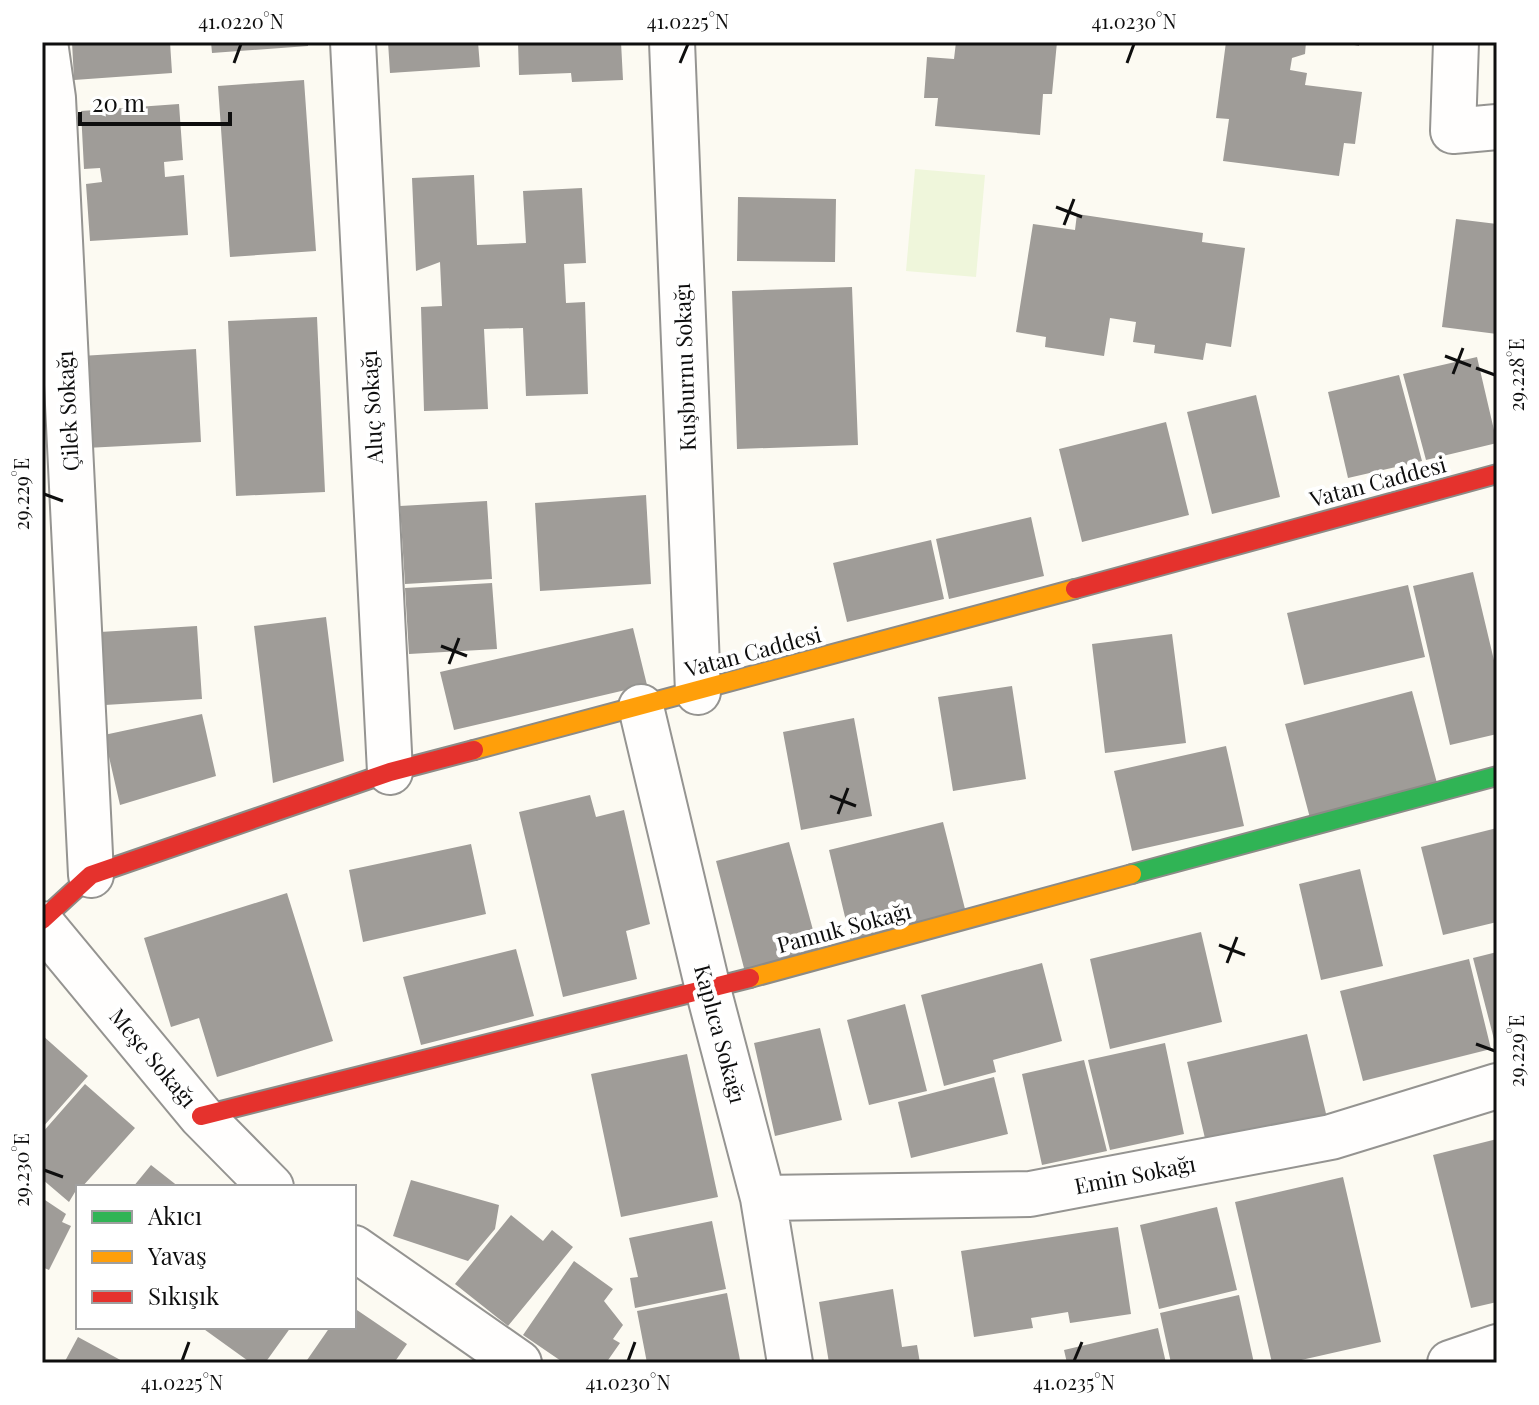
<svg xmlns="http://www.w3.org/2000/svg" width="1539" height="1405" viewBox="0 0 1539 1405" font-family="'Playfair Display',serif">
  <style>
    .pitch { fill: #eff6db }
    .building { fill: #9f9c98 }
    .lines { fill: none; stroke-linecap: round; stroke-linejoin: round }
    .street-casing { stroke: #959491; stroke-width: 48 }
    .fast-casing { stroke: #8c8b87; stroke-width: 22 }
    .slow-casing { stroke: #8c8b87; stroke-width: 22 }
    .jam-casing { stroke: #8c8b87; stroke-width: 22 }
    .street { stroke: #fffefd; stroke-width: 44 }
    .fast { stroke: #30b455; stroke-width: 18 }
    .slow { stroke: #ff9f0a; stroke-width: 18 }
    .jam { stroke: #e5322d; stroke-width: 18 }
    .ticks { fill: none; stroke: #0e0e0e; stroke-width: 3 }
    .labels { text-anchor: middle; stroke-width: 8; stroke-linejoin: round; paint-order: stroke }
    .street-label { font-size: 22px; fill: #0e0e0e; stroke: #fff }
    .neatline { fill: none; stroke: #0e0e0e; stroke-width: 3 }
    .ticks-label { font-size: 20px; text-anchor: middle; fill: #0e0e0e }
  </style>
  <rect width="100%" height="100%" fill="#fcfaf2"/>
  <path class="pitch" d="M 915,169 L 985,175 L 976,277 L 906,271 Z"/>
  <path class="building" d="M 72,42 L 170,42 L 172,73 L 74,80 Z
    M 211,42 L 308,42 L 308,46 L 212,53 Z
    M 388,42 L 478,42 L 480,67 L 390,73 Z
    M 518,42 L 621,42 L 623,80 L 572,82 L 571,73 L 519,75 Z
    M 956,42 L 1057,42 L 1052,94 L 1043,94 L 1040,135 L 935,126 L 938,98 L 924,98 L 927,57 L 954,59 Z
    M 1226,42 L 1306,42 L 1305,54 L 1292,58 L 1290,70 L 1307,73 L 1305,85 L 1362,92 L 1355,144 L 1344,143 L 1339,176 L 1223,161 L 1229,119 L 1216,118 Z
    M 1340,42 L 1359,42 L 1359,46 Z
    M 304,80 L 316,251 L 230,257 L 218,86 Z
    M 179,104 L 183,160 L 164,162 L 165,177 L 184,175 L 188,235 L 90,241 L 86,184 L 102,182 L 100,168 L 84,169 L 81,111 Z
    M 474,175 L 477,245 L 526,243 L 523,191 L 582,188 L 586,263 L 564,264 L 566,303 L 585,302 L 588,394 L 526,396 L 523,328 L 484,329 L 488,409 L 424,411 L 421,307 L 442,306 L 440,262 L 416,271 L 412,178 Z
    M 738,197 L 836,199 L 835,262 L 737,261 Z
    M 1077,214 L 1203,233 L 1202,242 L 1245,248 L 1231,347 L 1206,343 L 1203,360 L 1154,353 L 1155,345 L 1133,342 L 1136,322 L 1110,318 L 1104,356 L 1045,347 L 1046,337 L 1016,332 L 1033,224 L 1075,230 Z
    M 1456,219 L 1497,224 L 1497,334 L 1442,327 Z
    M 852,287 L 858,445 L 737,449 L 732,291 Z
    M 317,317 L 325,492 L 236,496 L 228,321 Z
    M 196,349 L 201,442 L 86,448 L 81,356 Z
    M 1477,357 L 1497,443 L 1426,460 L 1403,374 Z
    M 1399,375 L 1422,461 L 1348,478 L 1328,392 Z
    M 1256,395 L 1280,497 L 1212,514 L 1187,412 Z
    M 1166,422 L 1189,515 L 1082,542 L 1059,449 Z
    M 646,495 L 651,584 L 540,591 L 535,503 Z
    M 487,501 L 492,579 L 405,584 L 400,506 Z
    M 1031,517 L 1044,576 L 949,599 L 936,539 Z
    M 931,540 L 944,599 L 847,622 L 833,563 Z
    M 1473,572 L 1497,673 L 1497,734 L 1450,745 L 1413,586 Z
    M 492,583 L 497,649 L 409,654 L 405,588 Z
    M 1408,585 L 1425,657 L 1304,685 L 1287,613 Z
    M 326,617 L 344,761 L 273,783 L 254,626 Z
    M 197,626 L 202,699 L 105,705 L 100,632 Z
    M 633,628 L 647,685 L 454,730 L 440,672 Z
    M 1172,634 L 1186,743 L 1105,753 L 1092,644 Z
    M 1012,686 L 1026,779 L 953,791 L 938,697 Z
    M 1412,691 L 1437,783 L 1310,818 L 1285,724 Z
    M 202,714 L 216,776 L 120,805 L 104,735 Z
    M 854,718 L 872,816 L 801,830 L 783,732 Z
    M 1226,746 L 1244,826 L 1132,851 L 1114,771 Z
    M 590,795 L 596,817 L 624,810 L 650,924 L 626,931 L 637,979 L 563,997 L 519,812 Z
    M 943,822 L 966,913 L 851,942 L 829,850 Z
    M 1497,828 L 1497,922 L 1443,935 L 1421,847 Z
    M 789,842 L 819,952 L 745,972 L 716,861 Z
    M 471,844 L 486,914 L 363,942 L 349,870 Z
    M 1360,869 L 1383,966 L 1321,980 L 1299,884 Z
    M 287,893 L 333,1041 L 217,1077 L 199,1018 L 171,1027 L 144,938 Z
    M 1201,932 L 1222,1022 L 1110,1049 L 1090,959 Z
    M 516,949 L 534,1016 L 421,1045 L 403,977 Z
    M 1497,952 L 1497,1047 L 1496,1047 L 1473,958 Z
    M 1469,959 L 1491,1049 L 1363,1081 L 1340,991 Z
    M 1042,963 L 1062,1041 L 993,1060 L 996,1072 L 944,1086 L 921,995 Z
    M 905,1004 L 927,1091 L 869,1105 L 847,1020 Z
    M 820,1028 L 842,1120 L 775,1136 L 754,1043 Z
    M 1307,1034 L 1328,1122 L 1208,1151 L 1187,1062 Z
    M 42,1035 L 88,1076 L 42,1128 Z
    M 1165,1043 L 1184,1134 L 1110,1150 L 1088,1060 Z
    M 687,1054 L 718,1197 L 621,1217 L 591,1074 Z
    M 1084,1060 L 1107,1151 L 1042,1165 L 1022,1074 Z
    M 994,1077 L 1008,1134 L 911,1158 L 898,1102 Z
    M 85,1084 L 135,1128 L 82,1187 L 78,1187 L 69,1202 L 42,1179 L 42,1133 Z
    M 1497,1139 L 1497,1302 L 1471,1308 L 1433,1155 Z
    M 151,1165 L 179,1187 L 133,1187 Z
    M 1343,1177 L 1381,1342 L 1288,1363 L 1272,1363 L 1235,1202 Z
    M 411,1180 L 499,1205 L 495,1229 L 468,1261 L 393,1236 Z
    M 42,1198 L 66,1214 L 62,1222 L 71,1226 L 49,1270 L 42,1267 Z
    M 1217,1207 L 1237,1290 L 1159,1309 L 1140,1225 Z
    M 511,1215 L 543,1241 L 552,1230 L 573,1247 L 508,1326 L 455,1284 Z
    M 712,1221 L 726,1289 L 635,1308 L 630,1278 L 638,1277 L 629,1238 Z
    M 1118,1227 L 1131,1314 L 1070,1323 L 1068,1312 L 1031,1318 L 1033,1328 L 974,1337 L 961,1251 Z
    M 574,1261 L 613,1289 L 604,1301 L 623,1325 L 613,1339 L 620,1343 L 606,1363 L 564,1363 L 523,1335 Z
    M 893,1289 L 902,1347 L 917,1345 L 920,1363 L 829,1363 L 819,1302 Z
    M 727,1293 L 740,1360 L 647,1363 L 637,1311 Z
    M 1239,1295 L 1254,1363 L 1171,1363 L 1160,1313 Z
    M 354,1308 L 407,1344 L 394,1363 L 305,1363 L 330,1327 L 354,1327 Z
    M 201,1327 L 291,1327 L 265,1363 L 251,1363 Z
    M 1158,1328 L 1166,1363 L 1067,1363 L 1064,1350 Z
    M 78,1337 L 126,1363 L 64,1363 Z"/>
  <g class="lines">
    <defs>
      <path id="street" d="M 45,42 L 53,98 L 91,875
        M 353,42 L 390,772
        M 672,42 L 698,692
        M 1456,42 L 1453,131 L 1497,127
        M 641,707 L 708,989 L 763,1198 L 790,1363
        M 42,924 L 201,1116 L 271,1187
        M 763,1198 L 1030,1194 L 1331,1137 L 1497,1086
        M 354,1248 L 519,1363
        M 1450,1363 L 1497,1347"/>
      <path id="fast" d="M 1132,874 L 1497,776"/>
      <path id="slow" d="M 474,750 L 1075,589
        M 750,978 L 1132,874"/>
      <path id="jam" d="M 1075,589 L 1497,474
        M 42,920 L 91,875 L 390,772 L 474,750
        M 201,1116 L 750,978"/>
    </defs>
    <use href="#street" class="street-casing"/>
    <use href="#fast" class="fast-casing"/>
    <use href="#slow" class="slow-casing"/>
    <use href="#jam" class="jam-casing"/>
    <use href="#street" class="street"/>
    <use href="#fast" class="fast"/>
    <use href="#slow" class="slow"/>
    <use href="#jam" class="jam"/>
  </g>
  <path class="ticks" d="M 234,63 L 241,44M 680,63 L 688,44M 1127,63 L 1134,44M 1056,207 L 1082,217M 1064,225 L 1074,199M 1445,356 L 1471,366M 1476,368 L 1495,375M 1453,374 L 1463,348M 44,494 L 63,501M 441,646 L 467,656M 449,664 L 459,638M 830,796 L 856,806M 838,814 L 848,788M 1219,945 L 1245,955M 1227,963 L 1237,937M 1476,1044 L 1495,1051M 44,1170 L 63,1177M 182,1361 L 189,1342M 628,1361 L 635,1342M 1074,1361 L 1082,1342"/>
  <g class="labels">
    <g class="street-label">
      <text transform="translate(685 367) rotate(-92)" y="8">Kuşburnu Sokağı</text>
      <text transform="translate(372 407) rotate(-93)" y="8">Aluç Sokağı</text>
      <text transform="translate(68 411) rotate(-93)" y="8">Çilek Sokağı</text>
      <text transform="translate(1378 482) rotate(-15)" y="8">Vatan Caddesi</text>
      <text transform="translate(753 652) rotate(-15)" y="8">Vatan Caddesi</text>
      <text transform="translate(844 928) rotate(-15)" y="8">Pamuk Sokağı</text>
      <text transform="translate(720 1034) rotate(75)" y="8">Kaplıca Sokağı</text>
      <text transform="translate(153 1058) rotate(50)" y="8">Meşe Sokağı</text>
      <text transform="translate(1135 1175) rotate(-11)" y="8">Emin Sokağı</text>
    </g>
  </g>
  <rect width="1539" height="1405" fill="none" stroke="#ffffff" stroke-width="88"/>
  <rect x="76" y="1185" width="280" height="144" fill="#ffffff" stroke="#9f9f9f" stroke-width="2"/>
  <rect x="92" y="1211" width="40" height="12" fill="#30b455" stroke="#9f9f9f" stroke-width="2"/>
  <text x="148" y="1225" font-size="24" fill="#0e0e0e">Akıcı</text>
  <rect x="92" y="1251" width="40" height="12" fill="#ff9f0a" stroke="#9f9f9f" stroke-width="2"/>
  <text x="148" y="1265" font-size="24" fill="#0e0e0e">Yavaş</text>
  <rect x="92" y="1291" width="40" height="12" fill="#e5322d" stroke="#9f9f9f" stroke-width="2"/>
  <text x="148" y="1305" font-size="24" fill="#0e0e0e">Sıkışık</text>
  <path d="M80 112v12h150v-12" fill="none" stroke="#0e0e0e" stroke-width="4"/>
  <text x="92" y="112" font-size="24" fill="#0e0e0e" stroke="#ffffff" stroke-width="6" paint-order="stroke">20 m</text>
  <rect x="44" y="44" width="1451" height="1317" class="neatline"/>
  <g class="ticks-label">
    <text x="241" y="29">41.0220°N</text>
    <text x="688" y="29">41.0225°N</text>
    <text x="1134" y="29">41.0230°N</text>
    <text transform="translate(1517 375) rotate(-90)" y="7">29.228°E</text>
    <text transform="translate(22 494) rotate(-90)" y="7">29.229°E</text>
    <text transform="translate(1517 1051) rotate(-90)" y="7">29.229°E</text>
    <text transform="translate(22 1170) rotate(-90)" y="7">29.230°E</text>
    <text x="182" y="1390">41.0225°N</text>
    <text x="628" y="1390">41.0230°N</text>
    <text x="1074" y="1390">41.0235°N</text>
  </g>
</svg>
